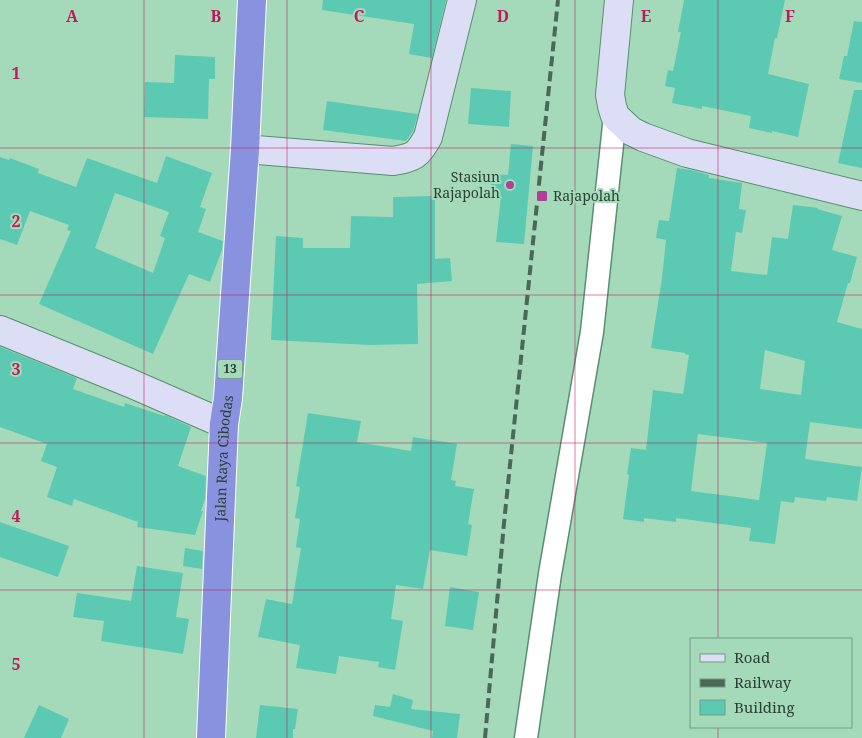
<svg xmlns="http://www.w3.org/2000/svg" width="862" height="738" viewBox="0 0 862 738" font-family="'Noto Serif',serif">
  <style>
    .building { fill: #5ccab3; fill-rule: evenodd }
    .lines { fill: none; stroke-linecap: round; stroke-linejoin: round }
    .street-casing { stroke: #5a8e70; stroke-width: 25 }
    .secondary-casing { stroke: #5a8e70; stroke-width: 30 }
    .highway-casing { stroke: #fff; stroke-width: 30 }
    .street { stroke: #fff; stroke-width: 22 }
    .secondary { stroke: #dcdef5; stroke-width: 28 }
    .highway { stroke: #8992df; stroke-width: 28 }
    .rail { stroke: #4a6856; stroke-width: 4; stroke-dasharray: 10 5; stroke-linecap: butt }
    .grid { fill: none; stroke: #c2185b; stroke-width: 1; stroke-opacity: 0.55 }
    .poi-dot { fill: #b23e97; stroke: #a4dab9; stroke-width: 2 }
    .labels { text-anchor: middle; stroke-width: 4; stroke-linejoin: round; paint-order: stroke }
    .shield { fill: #a4dab9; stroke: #4f6e5b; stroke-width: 1 }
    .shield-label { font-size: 12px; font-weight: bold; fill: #2a4033 }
    .poi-label { font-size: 14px; fill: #2a4033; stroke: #a4dab9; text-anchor: end }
    .street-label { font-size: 14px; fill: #2a4033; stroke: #a4dab9 }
    .grid-label { font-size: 16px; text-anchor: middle; font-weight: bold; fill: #c2185b; stroke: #a4dab9; stroke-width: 4; stroke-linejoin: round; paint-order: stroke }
  </style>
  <rect width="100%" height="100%" fill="#a4dab9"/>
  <path class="building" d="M 323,0 L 446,0 L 432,58 L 409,54 L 414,24 L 322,10 Z
    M 684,0 L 785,0 L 777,38 L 775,38 L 768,74 L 809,84 L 798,137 L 772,131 L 772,133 L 749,128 L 751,116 L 702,106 L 702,109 L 672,103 L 675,88 L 665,86 L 668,70 L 673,71 L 681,32 L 678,32 Z
    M 854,21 L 862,22 L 862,83 L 839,79 L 844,56 L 847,56 Z
    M 175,55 L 215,57 L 215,79 L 209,79 L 208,119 L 144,117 L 145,82 L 174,83 Z
    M 471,88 L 511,91 L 509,127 L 468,124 Z
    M 854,90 L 862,90 L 862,168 L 838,163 Z
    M 327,101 L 418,114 L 413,131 L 406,141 L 323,130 Z
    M 511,144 L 533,146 L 524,244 L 496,242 L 501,196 L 490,195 L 492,174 L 508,175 Z
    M 166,156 L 212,173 L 200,207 L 206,209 L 198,232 L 223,241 L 222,250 L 210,282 L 189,274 L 153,354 L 39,304 L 71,231 L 67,230 L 69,225 L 30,211 L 17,245 L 0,239 L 0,157 L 9,160 L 10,158 L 39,169 L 38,173 L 76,187 L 87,158 L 157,183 ZM 115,193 L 169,212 L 160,236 L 165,238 L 153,273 L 95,248 Z
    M 677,168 L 691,170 L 709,175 L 709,178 L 742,183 L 739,209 L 746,210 L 742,233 L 736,232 L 731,271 L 767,275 L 772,237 L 788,239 L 793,205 L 818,208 L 817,209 L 842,216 L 832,250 L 857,257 L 850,283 L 848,283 L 837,322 L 862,329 L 862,429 L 810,422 L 805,459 L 862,467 L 857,501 L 827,497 L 826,501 L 795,497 L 794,503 L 781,501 L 775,544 L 749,541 L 751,528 L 676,518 L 676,522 L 644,518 L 644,522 L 623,519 L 629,475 L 627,474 L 631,448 L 646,450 L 653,390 L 683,394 L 689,355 L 685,354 L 685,353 L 651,348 L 662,278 L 666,240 L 656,238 L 659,220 L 669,221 ZM 765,350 L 805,361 L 801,395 L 760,389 ZM 698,434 L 767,443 L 759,500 L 691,491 Z
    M 435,196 L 435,259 L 450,258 L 452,281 L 417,284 L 418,344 L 370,345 L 271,340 L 276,236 L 303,238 L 303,248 L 350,248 L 351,216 L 393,217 L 393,197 Z
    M 0,347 L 77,378 L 73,389 L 124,407 L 125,403 L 164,416 L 165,415 L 191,427 L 178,466 L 206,476 L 205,499 L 201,511 L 203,511 L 195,535 L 137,527 L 138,522 L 74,499 L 72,506 L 47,497 L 57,467 L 41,461 L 47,444 L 0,427 Z
    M 308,413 L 361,421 L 357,442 L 411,451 L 413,437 L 457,444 L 451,480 L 456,481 L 455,486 L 474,489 L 468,524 L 472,525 L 467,556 L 430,550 L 423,589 L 396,585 L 391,619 L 403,621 L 395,670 L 378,667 L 379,662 L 339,656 L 336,674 L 296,668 L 300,645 L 258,637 L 266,599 L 292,604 L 301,548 L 296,547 L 300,519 L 295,518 L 300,487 L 296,486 Z
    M 0,522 L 69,546 L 58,577 L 0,557 Z
    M 185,548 L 203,551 L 202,569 L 183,566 Z
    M 137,566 L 183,573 L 176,617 L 189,619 L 183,654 L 101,641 L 104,621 L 73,617 L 77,593 L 131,601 Z
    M 450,587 L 479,592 L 473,630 L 445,626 Z
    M 393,694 L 413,700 L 411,709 L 460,714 L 457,738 L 432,738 L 433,731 L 373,716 L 375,705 L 390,707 Z
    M 39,705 L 69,719 L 61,738 L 24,738 Z
    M 260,705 L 298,709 L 295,729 L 293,729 L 293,738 L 256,738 Z"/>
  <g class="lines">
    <defs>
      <path id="street" d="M 526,738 L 550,574 L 592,332 L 615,116"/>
      <path id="secondary" d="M 619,0 L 610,95 L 612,106 L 615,116 L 631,131 L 643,137 L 687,153 L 862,196
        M 245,149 L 393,161 C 415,157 417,156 428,137 L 462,0
        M 0,330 L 130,383 L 224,424"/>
      <g id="highway">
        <path id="s1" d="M 211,738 L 224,424 L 228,398 L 245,149 L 252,0"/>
      </g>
    </defs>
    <use href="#street" class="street-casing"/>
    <use href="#secondary" class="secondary-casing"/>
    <use href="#highway" class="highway-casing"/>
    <use href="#street" class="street"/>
    <use href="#secondary" class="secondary"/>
    <use href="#highway" class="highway"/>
    <path class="rail" d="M 485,738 L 504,523 L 558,0"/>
  </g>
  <path class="grid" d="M 144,0 L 144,738M 287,0 L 287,738M 431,0 L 431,738M 575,0 L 575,738M 718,0 L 718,639M 0,148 L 862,148M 0,295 L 862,295M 0,443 L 862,443M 0,590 L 862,590M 718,727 L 718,738"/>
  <g class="poi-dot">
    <circle cx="510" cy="185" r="5"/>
    <rect x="536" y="190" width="12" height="12" rx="2.5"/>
  </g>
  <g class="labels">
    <rect class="shield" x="217.5" y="359.5" width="25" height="19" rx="4"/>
    <g class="shield-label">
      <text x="230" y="373">13</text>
    </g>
    <g class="poi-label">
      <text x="500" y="182">Stasiun<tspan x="500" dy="16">Rajapolah</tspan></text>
      <text x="553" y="201" text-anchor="start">Rajapolah</text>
    </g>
    <g class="street-label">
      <text dy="5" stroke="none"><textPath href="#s1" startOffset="280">Jalan Raya Cibodas</textPath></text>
    </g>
  </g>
  <g class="grid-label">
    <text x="72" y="22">A</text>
    <text x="216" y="22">B</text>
    <text x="359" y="22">C</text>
    <text x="503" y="22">D</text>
    <text x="646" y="22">E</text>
    <text x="790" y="22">F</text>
    <text x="16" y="79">1</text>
    <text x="16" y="227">2</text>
    <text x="16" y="375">3</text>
    <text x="16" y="522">4</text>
    <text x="16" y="670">5</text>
  </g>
  <rect x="690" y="638" width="162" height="90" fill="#a4dab9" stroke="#739c83"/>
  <rect x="700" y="654" width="25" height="8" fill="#dcdef5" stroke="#739c83"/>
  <text x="734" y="663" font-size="15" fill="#2a4033">Road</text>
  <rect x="700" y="679" width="25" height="8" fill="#4a6856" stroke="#739c83"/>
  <text x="734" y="688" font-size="15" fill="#2a4033">Railway</text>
  <rect x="700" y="700" width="25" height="15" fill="#5ccab3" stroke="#739c83"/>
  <text x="734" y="713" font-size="15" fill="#2a4033">Building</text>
</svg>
